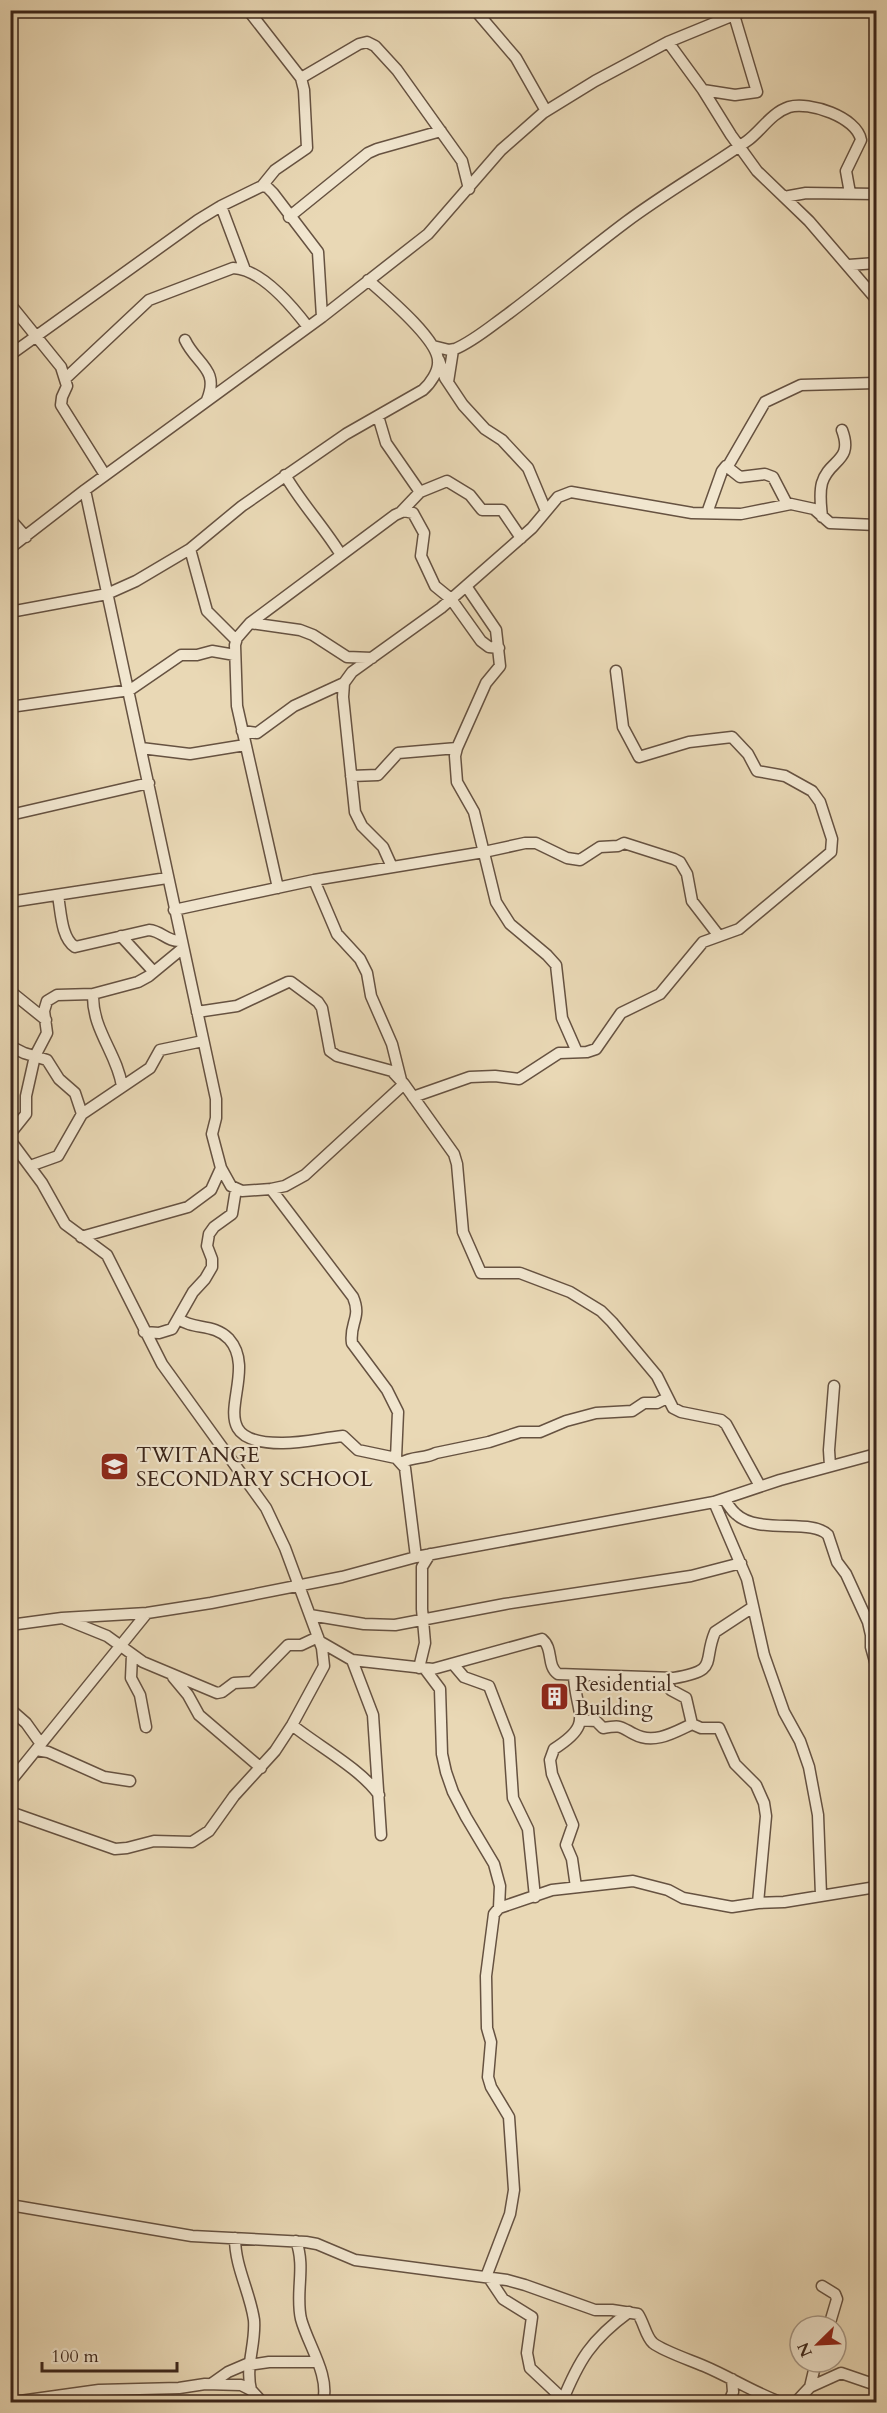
<svg xmlns="http://www.w3.org/2000/svg" width="887" height="2413" viewBox="0 0 887 2413" font-family="Cardo,serif">
  <style>
    .lines { fill: none; stroke-linecap: round; stroke-linejoin: round }
    .minor-casing { stroke: #665241; stroke-width: 13 }
    .minor { stroke: #f1e6cf; stroke-width: 10 }
    .labels { text-anchor: middle; stroke-width: 4.5; stroke-linejoin: round; paint-order: stroke }
    .poi-label { font-size: 21px; fill: #3b251a; stroke: #f1e6cf; text-anchor: start }
  </style>
  <rect width="100%" height="100%" fill="#e9d8b5"/>
  <filter id="stains"><feTurbulence type="fractalNoise" baseFrequency=".00333" numOctaves="4"/><feColorMatrix values="0 0 0 0 .2 0 0 0 0 .09 0 0 0 0 .02 0 0 0 .5 -.17"/></filter>
  <radialGradient id="worn" r=".72"><stop offset=".6" stop-color="#630" stop-opacity="0"/><stop offset="1" stop-color="#630" stop-opacity=".3"/></radialGradient>
  <g class="lines">
    <defs>
      <path id="minor" d="M 248,10 L 301,78 L 304,90 L 307,148 L 275,170 L 262,186
        M 475,10 L 516,58 L 546,111
        M 668,42 L 703,90 L 731,135 L 757,171 L 809,221 L 876,299
        M 301,78 L 359,44 L 367,42 L 375,46 L 397,70 L 462,161 L 469,189
        M 703,90 L 735,95 L 757,92 L 734,15
        M 784,197 L 806,193 L 876,194
        M 221,206 L 245,270
        M 289,217 L 368,153 L 377,149 L 441,131
        M 849,265 L 876,263
        M 10,304 L 61,367 L 67,386 L 62,397 L 61,405 L 105,475
        M 185,340 C 196,364 220,369 207,400
        M 433,346 L 449,350 L 455,349 C 474,341 491,326 508,314 C 548,284 586,252 626,222 C 665,193 707,169 747,141 C 761,131 771,113 789,107 C 809,101 857,117 861,140 L 846,171 L 850,193
        M 10,355 L 198,220 L 221,206 L 262,186 L 267,187 L 273,193 L 318,252 L 322,317
        M 439,360 L 445,378 L 463,405 L 485,429 L 502,440 L 528,468 L 546,511
        M 66,378 L 149,300 L 233,268 C 261,269 292,306 308,327
        M 448,382 L 453,350
        M 378,416 L 386,443 L 420,492
        M 728,466 L 765,402 L 801,385 L 876,383
        M 285,475 C 301,503 324,527 341,555
        M 85,490 L 216,1099 L 216,1118 L 212,1134 L 221,1168 L 231,1186 L 242,1191 L 271,1189 L 285,1186 L 305,1175 L 404,1084
        M 401,512 L 420,492 L 447,481 L 470,495 L 482,510 L 502,510 L 521,538
        M 707,513 L 722,471 L 726,466 L 740,477 L 765,474 L 773,477 L 787,504
        M 822,517 C 821,506 819,494 822,483 C 829,459 854,462 842,430
        M 10,519 L 26,537
        M 10,548 L 85,490 L 322,317 L 428,234 L 501,150 L 543,113 L 595,81 L 668,42 L 746,10
        M 190,549 L 207,611 L 236,640
        M 466,586 L 496,630 L 500,666 L 486,683 L 457,748 L 455,756 L 457,782 L 474,812 L 496,902 L 510,924 L 547,955 L 556,965 L 562,1018 L 577,1052
        M 10,612 L 107,594 L 136,581 L 190,549 L 242,506 L 346,434 L 423,390 C 430,384 439,371 438,361 C 438,339 385,295 368,280
        M 250,623 L 300,630 L 313,635 L 347,657 L 372,658
        M 10,707 L 130,690 L 181,655 L 197,655 L 212,651 L 235,655
        M 242,731 L 257,733 L 294,706 L 344,683
        M 141,748 L 190,754 L 245,745
        M 351,776 L 378,775 L 398,753 L 457,748
        M 10,815 L 149,783
        M 392,867 L 383,847 L 362,826 L 355,812 L 343,697 L 344,683 L 352,672 L 441,608 L 532,528 L 558,497 L 571,492 L 692,513 L 741,514 L 791,504 L 814,509 L 830,523 L 876,525
        M 314,880 L 337,934 L 360,959 L 367,973 L 371,996 L 392,1044 L 401,1080
        M 278,888 L 237,706 L 235,645 L 237,638 L 250,623 L 395,515 L 404,511 L 413,513 L 424,533 L 421,556 L 435,586 L 451,599 L 481,641 L 489,647 L 499,648
        M 58,896 C 61,911 61,938 75,947 L 149,930 C 162,931 167,942 181,941
        M 10,902 L 167,878
        M 174,910 L 314,880 L 484,852 L 525,843 L 536,843 L 567,858 L 580,860 L 600,847 L 618,846 L 624,843 L 674,859 L 680,862 L 687,874 L 692,901 L 719,936
        M 121,936 L 153,971
        M 10,991 L 46,1020
        M 93,994 C 92,1030 117,1053 122,1086
        M 197,1012 L 237,1006 L 288,982 L 291,982 L 318,1002 L 322,1008 L 330,1051 L 337,1056 L 392,1071 L 404,1084 L 454,1154 L 457,1164 L 463,1232 L 481,1273 L 520,1273 L 570,1292 L 601,1311 L 612,1322 L 657,1376 L 673,1408 L 681,1412 L 721,1420 L 726,1424 L 760,1486
        M 10,1046 L 24,1053 L 47,1060 L 59,1079 L 75,1093 L 82,1114
        M 413,1097 L 470,1077 L 495,1076 L 519,1079 L 559,1053 L 587,1052 L 596,1049 L 621,1013 L 660,994 L 703,942 L 739,929 L 831,852 L 832,839 L 820,802 L 812,791 L 785,776 L 757,771 L 748,754 L 732,737 L 689,742 L 639,757 L 623,727 L 616,671
        M 10,1134 L 26,1114 L 26,1096 L 35,1056 L 47,1033 L 44,1011 L 47,1001 L 57,995 L 93,994 L 138,982 L 149,976 L 183,948
        M 10,1140 L 42,1183 L 65,1224 L 107,1255 L 162,1364 L 266,1508 L 285,1548 L 322,1648 L 324,1666 L 292,1725 L 275,1751 L 234,1796 L 209,1831 L 192,1842 L 154,1841 L 127,1848 L 115,1849 L 10,1812
        M 30,1166 L 58,1156 L 82,1114 L 150,1068 L 160,1050 L 203,1041
        M 271,1189 L 353,1297 C 362,1318 349,1323 352,1343 L 387,1390 L 398,1412 L 396,1458
        M 81,1237 L 188,1207 L 211,1190 L 221,1168
        M 179,1319 C 193,1330 214,1323 229,1339 C 263,1377 192,1444 283,1443 C 303,1443 323,1438 343,1436 L 358,1450 L 396,1458 L 405,1468 L 416,1557
        M 144,1332 L 159,1333 L 172,1329 L 193,1292 L 205,1279 L 212,1267 L 212,1259 L 207,1246 L 209,1234 L 214,1227 L 232,1214 L 236,1189
        M 401,1463 C 413,1456 425,1459 436,1453 L 489,1442 L 520,1432 L 540,1432 L 566,1421 L 596,1413 L 632,1411 L 644,1403 L 657,1403 L 667,1398
        M 830,1466 L 829,1450 L 834,1386
        M 724,1499 C 728,1504 731,1510 736,1514 C 758,1535 812,1518 828,1535 L 837,1562 L 846,1574 L 868,1622 L 871,1635 L 871,1647 L 876,1665
        M 714,1502 L 747,1579 L 764,1655 L 784,1712 L 800,1741 L 809,1767 L 818,1815 L 821,1895
        M 310,1615 L 364,1624 L 395,1625 L 505,1604 L 691,1576 L 741,1563
        M 65,1619 L 107,1636 L 143,1662 L 217,1693 L 222,1692 L 234,1683 L 252,1682 L 288,1645 L 301,1645 L 318,1637
        M 10,1625 L 62,1618 L 147,1613 L 211,1603 L 342,1577 L 416,1557 L 714,1502 L 780,1480 L 876,1454
        M 319,1641 L 352,1660 L 433,1669 L 542,1639 C 554,1649 546,1665 558,1674 L 674,1678 C 720,1670 702,1663 715,1632 L 753,1607
        M 132,1655 L 131,1678 L 140,1695 L 146,1727
        M 352,1660 L 373,1715 L 381,1835
        M 453,1664 L 464,1677 L 489,1686 L 509,1738 L 513,1798 L 528,1829 L 535,1897
        M 419,1668 L 425,1643 L 422,1609 L 422,1567 L 430,1554
        M 425,1669 L 440,1689 L 442,1754 L 446,1772 L 453,1792 L 466,1817 L 494,1864 L 500,1886 L 499,1908
        M 574,1676 C 576,1716 595,1723 554,1749 L 550,1760 L 552,1774 L 573,1825 L 566,1845 L 572,1859 L 576,1887
        M 173,1677 L 188,1695 L 199,1715 L 261,1768
        M 664,1678 L 671,1690 L 686,1698 L 692,1724 L 701,1728 L 719,1728 L 735,1764 L 756,1785 L 764,1803 L 766,1816 L 758,1903
        M 10,1709 L 26,1723 L 41,1744
        M 580,1720 L 596,1721 L 603,1728 C 621,1725 619,1726 634,1734 C 654,1745 675,1732 692,1724
        M 292,1725 C 318,1746 361,1769 379,1795
        M 36,1750 L 48,1752 L 104,1777 L 130,1781
        M 10,1782 L 147,1613
        M 10,2205 L 192,2236 L 306,2242 L 317,2244 L 355,2260 L 507,2280 L 525,2285 L 595,2310 L 612,2310 L 638,2314 C 644,2323 646,2337 653,2343 C 663,2351 690,2360 704,2366 C 730,2377 753,2392 780,2402
        M 235,2238 C 235,2267 250,2292 254,2320 C 256,2344 245,2366 251,2390
        M 296,2241 C 306,2267 295,2293 301,2319 C 308,2345 330,2375 323,2402
        M 486,2277 L 510,2214 L 514,2190 L 509,2117 L 491,2087 L 488,2077 L 491,2042 L 487,2028 L 486,1976 L 494,1914 L 499,1908 L 552,1890 L 633,1881 L 668,1890 L 683,1898 L 732,1907 L 758,1903 L 784,1902 L 876,1887
        M 489,2278 L 503,2299 L 532,2317 L 527,2353 L 530,2368 L 563,2399
        M 822,2286 L 835,2294 L 837,2299 L 829,2326
        M 249,2365 L 269,2362 L 316,2362
        M 211,2384 L 228,2372 L 249,2363
        M 810,2387 L 816,2362
        M 13,2402 L 99,2390 L 179,2388 L 205,2384 L 241,2385 L 251,2390 L 262,2402
        M 562,2402 C 579,2360 591,2340 629,2312
        M 729,2402 L 733,2392 L 732,2379
        M 796,2402 L 810,2387 L 841,2373 L 876,2385"/>
    </defs>
    <use href="#minor" class="minor-casing"/>
    <use href="#minor" class="minor"/>
  </g>
  <defs>
    <symbol id="school-square" viewBox="-11 -11 22 22"><rect x="-9" y="-9" width="18" height="18" rx="4" fill="#8f2418" stroke="#f1e6cf"/><path d="M0-5L7-2L0 1L-7-2ZM-4 1L0 2.5L4 1V4Q0 6-4 4Z" fill="#fff"/></symbol>
    <symbol id="building-square" viewBox="-11 -11 22 22"><rect x="-9" y="-9" width="18" height="18" rx="4" fill="#8f2418" stroke="#f1e6cf"/><path d="M-4-6H4V6H1V3H-1V6H-4ZM-2.5-4.3h1.7v1.8h-1.7ZM.8-4.3h1.7v1.8H.8ZM-2.5-1h1.7V.8h-1.7ZM.8-1h1.7V.8H.8Z" fill="#fff"/></symbol>
  </defs>
  <g fill-rule="evenodd">
    <use href="#school-square" x="98" y="1450" width="33" height="33"/>
    <use href="#building-square" x="538" y="1680" width="33" height="33"/>
  </g>
  <g class="labels">
    <g class="poi-label">
      <text x="136" y="1462">TWITANGE<tspan x="136" dy="24">SECONDARY SCHOOL</tspan></text>
      <text x="575" y="1691">Residential<tspan x="575" dy="24">Building</tspan></text>
    </g>
  </g>
  <rect width="887" height="2413" fill="none" stroke="#e9d8b5" stroke-width="36"/>
  <rect x="12" y="12" width="863" height="2389" fill="none" stroke="#3b251a" stroke-width="3"/>
  <rect x="18" y="18" width="851" height="2377" fill="none" stroke="#3b251a" stroke-width="1.5"/>
  <g transform="translate(818 2344) rotate(246)"><circle r="28" fill="#f1e6cf" stroke="#a89987" stroke-width="1.5"/>
  <path d="M0-4.5L10 22L0 15L-10 22Z" fill="#8f2418"/>
  <text y="-9" font-size="16" font-weight="bold" text-anchor="middle" fill="#3b251a">N</text>
  </g>
  <path d="M42 2362v9h135v-9" fill="none" stroke="#3b251a" stroke-width="3"/>
  <text x="51" y="2362" font-size="18" fill="#3b251a" stroke="#f1e6cf" stroke-width="4.5" paint-order="stroke">100 m</text>
  <rect width="100%" height="100%" filter="url(#stains)"/>
  <rect width="100%" height="100%" fill="url(#worn)"/>
</svg>
